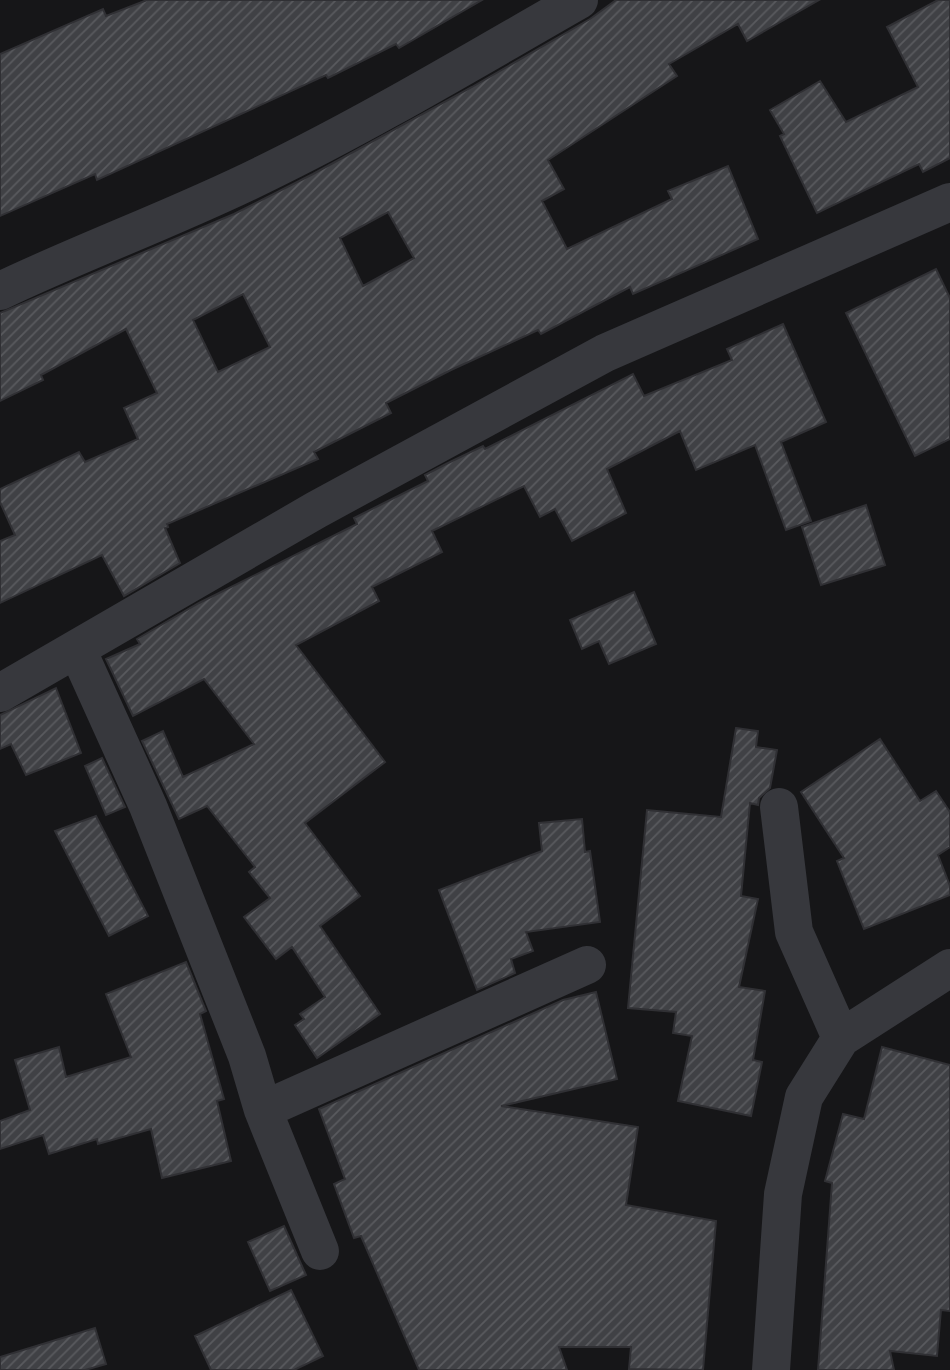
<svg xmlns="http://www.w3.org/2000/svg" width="950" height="1370" viewBox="0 0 950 1370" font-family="Helvetica,sans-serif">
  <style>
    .building { fill: url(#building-hatch); stroke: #303034; stroke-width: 2; fill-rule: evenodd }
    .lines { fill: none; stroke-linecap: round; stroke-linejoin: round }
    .minor { stroke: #37383d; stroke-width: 38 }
  </style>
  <defs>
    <pattern id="building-hatch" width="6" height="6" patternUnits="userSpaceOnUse" patternTransform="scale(1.75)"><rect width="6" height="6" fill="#404145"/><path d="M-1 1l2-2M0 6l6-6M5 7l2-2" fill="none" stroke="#595a5e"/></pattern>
  </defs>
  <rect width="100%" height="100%" fill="#161618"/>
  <path class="building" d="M 147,0 L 482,0 L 399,48 L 396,44 L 328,78 L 326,75 L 97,180 L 95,174 L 0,216 L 0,54 L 103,9 L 106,16 Z
    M 616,0 L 819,0 L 747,41 L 738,24 L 669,64 L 677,76 L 548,160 L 564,189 L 542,201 L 567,249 L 672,199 L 668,191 L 728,166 L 758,239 L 633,294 L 630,287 L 541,334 L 538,330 L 451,370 L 386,403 L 391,413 L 314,452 L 318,459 L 167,524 L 168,527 L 165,528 L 180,563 L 124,596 L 102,555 L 0,603 L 0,541 L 15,535 L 0,502 L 0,489 L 79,452 L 85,462 L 138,439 L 124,408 L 157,393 L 126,329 L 41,375 L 43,380 L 0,401 L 0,313 L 234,214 L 313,174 L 472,87 L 590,19 ZM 388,212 L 414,258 L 363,286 L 340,238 ZM 243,294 L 270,347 L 218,372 L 193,320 Z
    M 938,0 L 950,0 L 950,158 L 923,172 L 919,164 L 817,213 L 780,136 L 784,134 L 770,110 L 820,81 L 846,122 L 918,87 L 887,27 Z
    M 936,269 L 950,298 L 950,439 L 915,456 L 846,313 Z
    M 783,324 L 826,422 L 781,442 L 811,521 L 786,530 L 755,445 L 696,470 L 680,431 L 607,469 L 626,513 L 572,541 L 555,509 L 540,517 L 524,486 L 432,531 L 442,552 L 372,587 L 379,601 L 296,645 L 385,762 L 305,823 L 360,896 L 320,926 L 380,1014 L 317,1058 L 295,1025 L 304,1019 L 300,1014 L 325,997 L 292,947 L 276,959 L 244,917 L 270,898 L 249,872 L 255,867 L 207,806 L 179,819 L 142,741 L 163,731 L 183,777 L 254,744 L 204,679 L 133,716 L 106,659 L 140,644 L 137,639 L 199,603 L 357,524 L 354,518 L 428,481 L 425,475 L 446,464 L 483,446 L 485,449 L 633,374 L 644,396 L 732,360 L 727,349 Z
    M 866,505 L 885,565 L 821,585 L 802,527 Z
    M 634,592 L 656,644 L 609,664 L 599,641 L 582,649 L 570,620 Z
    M 56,688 L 81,753 L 26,775 L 11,744 L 0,749 L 0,715 Z
    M 736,728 L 758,731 L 756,747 L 777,750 L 770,788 L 759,798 L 758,805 L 750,803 L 741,896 L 758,899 L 739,987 L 765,991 L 753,1060 L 762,1062 L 751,1116 L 678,1101 L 692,1036 L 673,1033 L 676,1012 L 628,1008 L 647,810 L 721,817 Z
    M 880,739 L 920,801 L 936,791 L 950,812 L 950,847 L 938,855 L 950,886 L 950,895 L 864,929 L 837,861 L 844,858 L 801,792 Z
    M 102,758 L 125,807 L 106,815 L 85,766 Z
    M 96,816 L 148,916 L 109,936 L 55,831 Z
    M 582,819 L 585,852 L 590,851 L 600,922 L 526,932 L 533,951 L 511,959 L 515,973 L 477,990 L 439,890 L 542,851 L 539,823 Z
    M 186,962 L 206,1011 L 200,1014 L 224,1099 L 217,1101 L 231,1161 L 162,1178 L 151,1129 L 98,1144 L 97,1139 L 49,1154 L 43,1135 L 0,1149 L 0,1121 L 30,1110 L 15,1060 L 59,1047 L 66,1077 L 131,1057 L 106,994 Z
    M 596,992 L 617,1079 L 501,1106 L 638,1127 L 626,1205 L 716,1221 L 703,1370 L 629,1369 L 631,1347 L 559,1347 L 567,1370 L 419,1370 L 361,1236 L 354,1238 L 334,1184 L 345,1179 L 319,1109 L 563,1000 Z
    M 882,1047 L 950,1065 L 950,1311 L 941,1310 L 937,1356 L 890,1351 L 894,1370 L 818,1370 L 832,1183 L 825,1181 L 843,1114 L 864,1119 Z
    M 284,1226 L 306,1275 L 270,1291 L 248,1242 Z
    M 291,1290 L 323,1356 L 294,1370 L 211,1370 L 195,1336 Z
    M 95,1328 L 106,1364 L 85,1370 L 0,1370 L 0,1357 Z"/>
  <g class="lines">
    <path class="minor" d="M 0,291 C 86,250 177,217 262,175 C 371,122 474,60 579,0
      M 77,649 L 148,806 L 247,1056 L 263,1110 L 320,1251
      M 0,693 L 316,510 L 605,353 L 950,202
      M 779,807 L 794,932 L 841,1038
      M 263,1110 L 587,965
      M 771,1370 L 783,1194 L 804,1097 L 841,1038 L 950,968"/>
  </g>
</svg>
